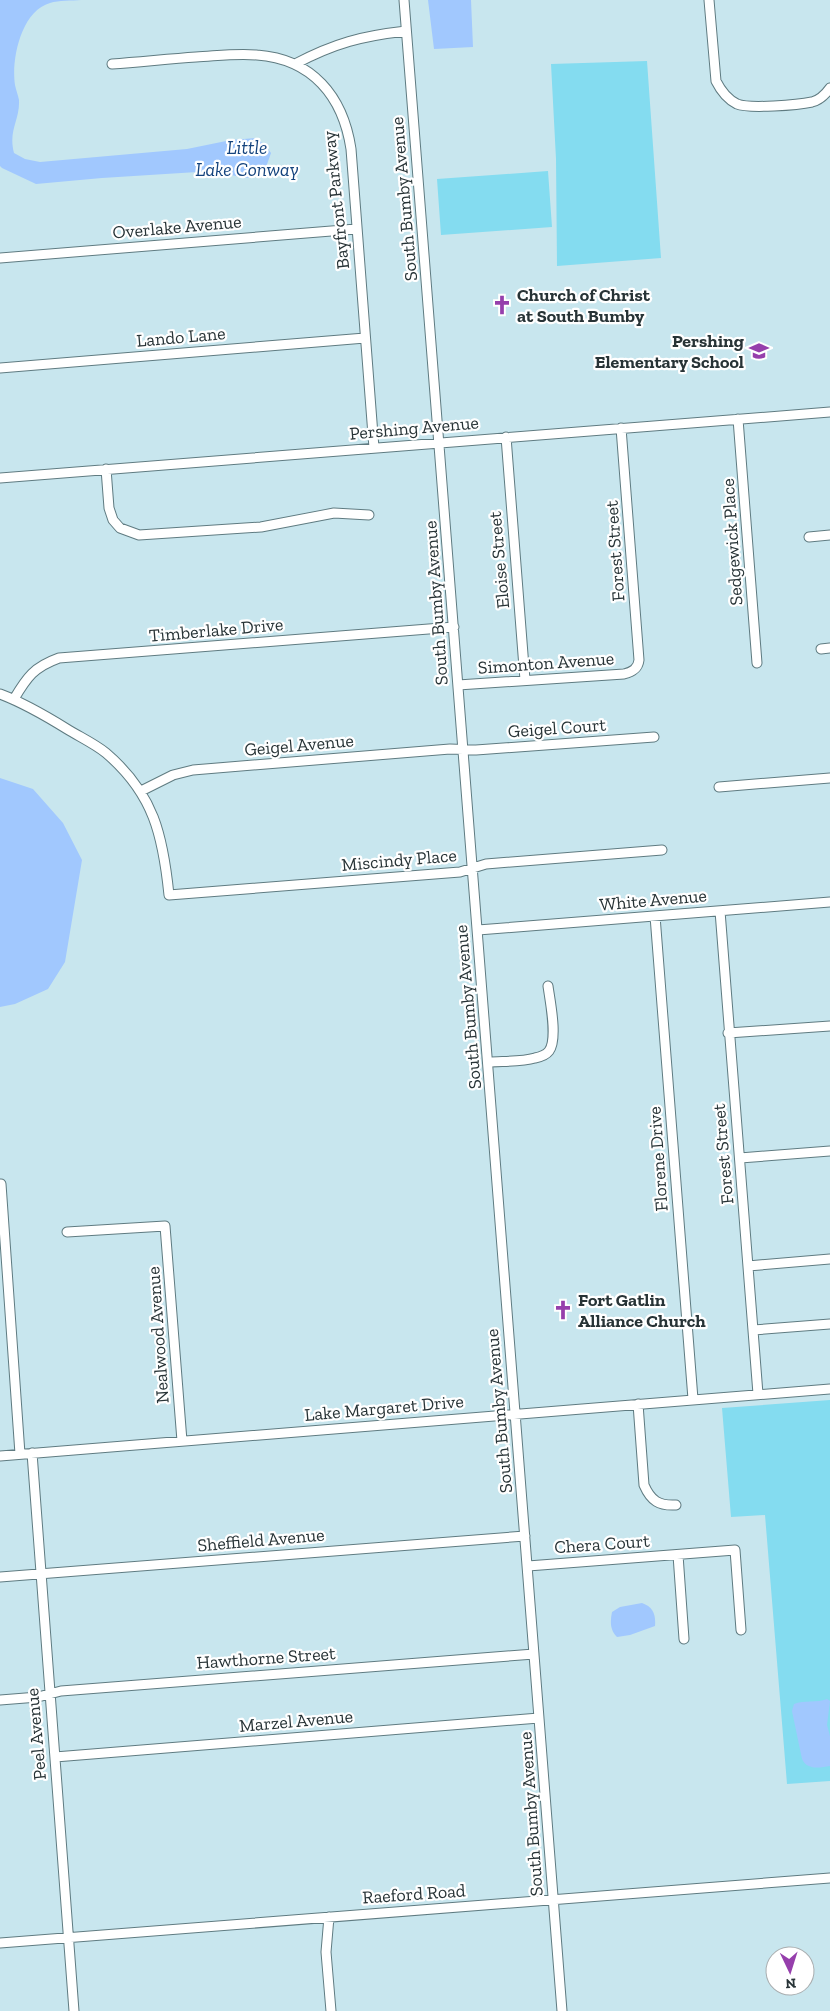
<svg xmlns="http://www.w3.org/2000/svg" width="830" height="2011" viewBox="0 0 830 2011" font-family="'Zilla Slab',serif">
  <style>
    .green { fill: #84dcf0 }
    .water { fill: #a1c8fe }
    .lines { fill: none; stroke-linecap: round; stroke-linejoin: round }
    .minor-casing { stroke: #5f7b81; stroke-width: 11 }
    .minor { stroke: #fff; stroke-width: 9 }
    .labels { text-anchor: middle; stroke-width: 4.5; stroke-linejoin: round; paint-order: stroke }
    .street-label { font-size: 18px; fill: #273336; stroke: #fff }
    .poi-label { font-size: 18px; font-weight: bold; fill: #273336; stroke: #fff; text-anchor: start }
    .water-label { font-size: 19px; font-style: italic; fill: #14437d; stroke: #fff }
  </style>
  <rect width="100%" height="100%" fill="#c8e6ee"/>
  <path class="green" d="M 647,61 L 661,258 L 557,266 L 556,159 L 551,64 Z
    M 548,171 L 552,227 L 441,235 L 437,179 Z
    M 830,1400 L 830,1781 L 787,1784 L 765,1515 L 731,1517 L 722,1408 Z"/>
  <path class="water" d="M 0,0 L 81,0 C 71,1 59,0 50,3 C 21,11 11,60 15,85 C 16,90 18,95 19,100 C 20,120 8,130 14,153 L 25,159 L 40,162 L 187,149 L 231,140 L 257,138 L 268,149 L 271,153 L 265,170 L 255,177 L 245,178 L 213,171 L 102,178 L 36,184 L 2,168 L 0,166 Z
    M 428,0 L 471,0 L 473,47 L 434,49 Z
    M 0,778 L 33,789 L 63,823 L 82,860 L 65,962 L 48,989 L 15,1004 L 0,1007 Z
    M 642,1603 C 653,1607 656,1614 655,1626 L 630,1635 L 617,1637 C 610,1630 610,1622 612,1612 L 620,1607 Z
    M 827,1699 L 830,1701 L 827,1725 L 830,1736 L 830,1766 C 819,1768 807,1770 802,1759 L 792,1711 L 794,1704 C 804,1700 817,1703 827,1699 Z"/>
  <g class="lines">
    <defs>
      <path id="minor" d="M 404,0 L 562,2011
        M 709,0 L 716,81 C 721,91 727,99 737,104 C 749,109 798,105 812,102 C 820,100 825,95 830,88
        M 112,64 C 140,62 168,59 196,57 C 216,56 237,53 257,55 C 312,59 343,96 351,149 L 374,448
        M 295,64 C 335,43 362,36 406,31
        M 0,258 L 356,229
        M 0,368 L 365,338
        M 738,419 L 757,663
        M 506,437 L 525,680
        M 106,469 L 109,508 L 113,520 L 120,528 L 139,535 L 261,527 L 334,513 L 369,515
        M 0,478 L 830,412
        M 809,537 L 830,535
        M 821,649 L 830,648
        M 458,685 L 624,674 C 632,672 638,669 639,660 L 621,428
        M 0,694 C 24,703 46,716 67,729 C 80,737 95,744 106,753 C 154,794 163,836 169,895 L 460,872 L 486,864 L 662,850
        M 14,699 C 27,677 34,667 59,658 L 454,627
        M 719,787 L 830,778
        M 141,791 L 173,775 L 193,770 L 450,749 L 476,750 L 654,737
        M 720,911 L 758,1394
        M 655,916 L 693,1399
        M 478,930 L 830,902
        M 728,1033 L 830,1026
        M 489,1062 C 504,1061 521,1062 535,1058 C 540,1057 546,1055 549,1051 C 558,1039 550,1001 548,986
        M 740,1158 L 830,1151
        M 1,1184 L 20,1454
        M 67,1232 L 165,1226 L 182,1441
        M 748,1266 L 830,1259
        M 753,1330 L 830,1324
        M 638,1404 L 644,1485 C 651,1501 659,1506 676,1505
        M 32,1453 L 74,2011
        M 0,1456 L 830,1389
        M 678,1555 L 684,1639
        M 528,1566 L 735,1550 L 741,1630
        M 0,1577 L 525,1536
        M 0,1700 L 38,1697 L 61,1691 L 534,1654
        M 55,1757 L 539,1718
        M 329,1917 L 326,1952 L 331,2011
        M 0,1943 L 830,1878"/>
    </defs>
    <use href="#minor" class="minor-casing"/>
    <use href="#minor" class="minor"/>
  </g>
  <defs>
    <symbol id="church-bare" viewBox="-9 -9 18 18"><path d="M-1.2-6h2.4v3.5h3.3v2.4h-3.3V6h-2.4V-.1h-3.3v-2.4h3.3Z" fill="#963fac" stroke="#fff" stroke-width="2.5" paint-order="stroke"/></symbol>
    <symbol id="school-bare" viewBox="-9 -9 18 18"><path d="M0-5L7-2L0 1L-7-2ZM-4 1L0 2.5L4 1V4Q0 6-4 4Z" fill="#963fac" stroke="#fff" stroke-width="2.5" paint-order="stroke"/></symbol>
  </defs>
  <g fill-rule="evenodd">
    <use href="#church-bare" x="488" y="291" width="28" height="28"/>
    <use href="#school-bare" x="745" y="337" width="28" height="28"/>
    <use href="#church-bare" x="549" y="1296" width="28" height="28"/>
  </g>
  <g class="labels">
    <g class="street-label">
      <text transform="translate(404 199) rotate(-95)" y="6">South Bumby Avenue</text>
      <text transform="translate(336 200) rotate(-96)" y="6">Bayfront Parkway</text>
      <text transform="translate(177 227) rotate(-5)" y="6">Overlake Avenue</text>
      <text transform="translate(181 337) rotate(-5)" y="6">Lando Lane</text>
      <text transform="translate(414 428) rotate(-5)" y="6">Pershing Avenue</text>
      <text transform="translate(732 542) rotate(-94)" y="6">Sedgewick Place</text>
      <text transform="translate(615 551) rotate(-94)" y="6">Forest Street</text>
      <text transform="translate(499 560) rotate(-95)" y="6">Eloise Street</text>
      <text transform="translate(436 603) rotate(-94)" y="6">South Bumby Avenue</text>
      <text transform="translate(216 630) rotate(-5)" y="6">Timberlake Drive</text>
      <text transform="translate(546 663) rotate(-4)" y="6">Simonton Avenue</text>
      <text transform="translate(557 728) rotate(-4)" y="6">Geigel Court</text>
      <text transform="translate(299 745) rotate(-5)" y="6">Geigel Avenue</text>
      <text transform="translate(399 860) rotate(-5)" y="6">Miscindy Place</text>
      <text transform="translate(653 900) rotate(-5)" y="6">White Avenue</text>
      <text transform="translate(468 1007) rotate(-95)" y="6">South Bumby Avenue</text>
      <text transform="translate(723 1154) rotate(-95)" y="6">Forest Street</text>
      <text transform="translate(658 1159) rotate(-94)" y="6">Florene Drive</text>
      <text transform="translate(158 1335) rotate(-94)" y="6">Nealwood Avenue</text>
      <text transform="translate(384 1408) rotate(-5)" y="6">Lake Margaret Drive</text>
      <text transform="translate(499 1411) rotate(-95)" y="6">South Bumby Avenue</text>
      <text transform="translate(261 1540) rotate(-5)" y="6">Sheffield Avenue</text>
      <text transform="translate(602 1544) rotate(-4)" y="6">Chera Court</text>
      <text transform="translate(266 1658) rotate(-4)" y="6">Hawthorne Street</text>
      <text transform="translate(296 1721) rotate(-5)" y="6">Marzel Avenue</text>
      <text transform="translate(36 1734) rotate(-95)" y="6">Peel Avenue</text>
      <text transform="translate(531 1814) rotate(-94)" y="6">South Bumby Avenue</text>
      <text transform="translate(414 1894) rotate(-4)" y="6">Raeford Road</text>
    </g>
    <g class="poi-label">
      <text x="517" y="301">Church of Christ<tspan x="517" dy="21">at South Bumby</tspan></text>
      <text x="744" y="347" text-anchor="end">Pershing<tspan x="744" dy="21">Elementary School</tspan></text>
      <text x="578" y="1306">Fort Gatlin<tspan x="578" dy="21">Alliance Church</tspan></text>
    </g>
    <g class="water-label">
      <text x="247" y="154">Little<tspan x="247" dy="22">Lake Conway</tspan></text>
    </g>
  </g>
  <g transform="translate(790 1971) rotate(176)"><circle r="24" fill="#ffffff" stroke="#a9adaf"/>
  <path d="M0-4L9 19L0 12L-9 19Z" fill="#963fac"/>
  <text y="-8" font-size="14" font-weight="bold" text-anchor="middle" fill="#273336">N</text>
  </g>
</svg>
